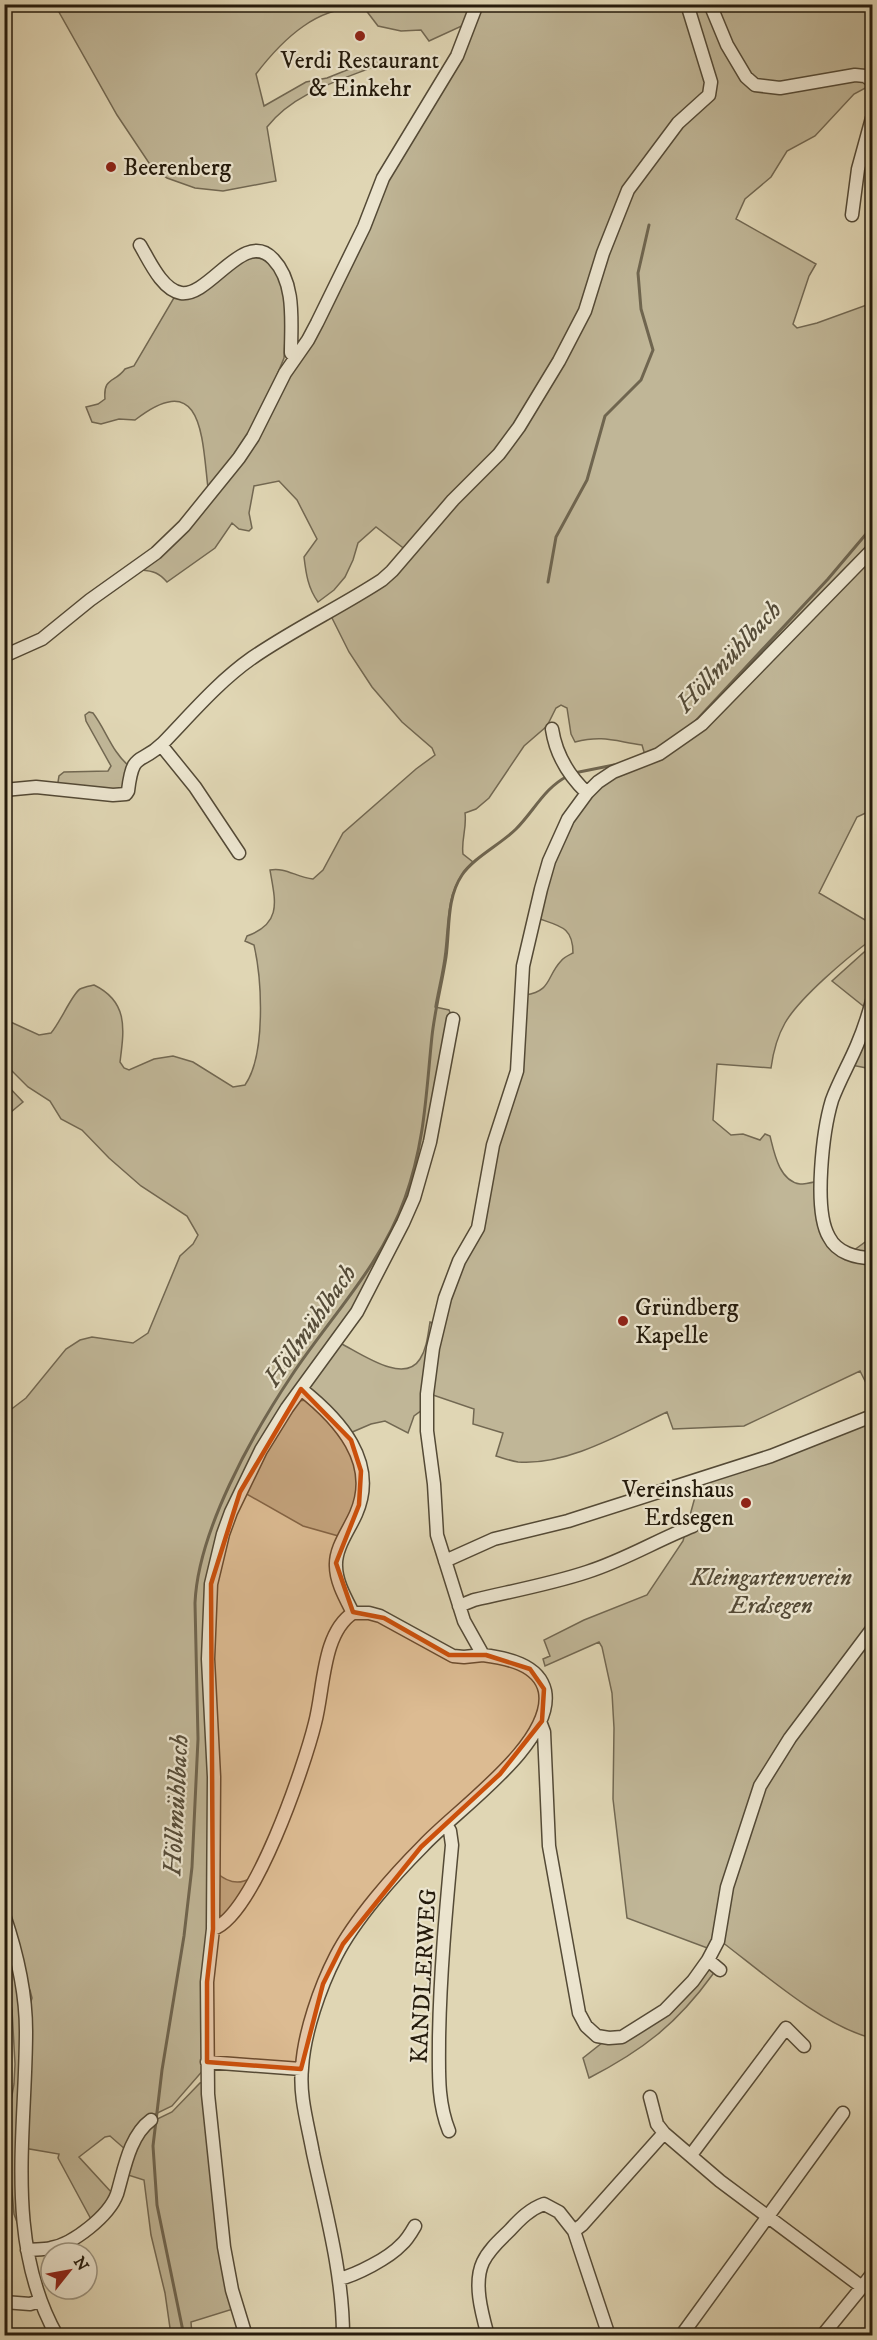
<svg xmlns="http://www.w3.org/2000/svg" width="877" height="2340" viewBox="0 0 877 2340" font-family="'IM FELL DW Pica',serif">
  <style>
    .green { fill: #c0b697; stroke: #726852; stroke-width: 1.5 }
    .lines { fill: none; stroke-linecap: round; stroke-linejoin: round }
    .stream { stroke: #6f654f; stroke-width: 3 }
    .minor-casing { stroke: #544a36; stroke-width: 15 }
    .minor { stroke: #ebe4ce; stroke-width: 12 }
    .marked { fill: #cb500c; fill-opacity: 0.2; stroke: #cb500c; stroke-width: 4.5; stroke-linejoin: round }
    .poi-dot { fill: #8f2418; stroke: #ebe4ce; stroke-width: 2 }
    .labels { text-anchor: middle; stroke-width: 4.5; stroke-linejoin: round; paint-order: stroke }
    .poi-label { font-size: 24px; fill: #251b0c; stroke: #ebe4ce; text-anchor: start }
    .park-label { font-size: 24px; font-style: italic; fill: #544a36; stroke: #ebe4ce }
    .street-label { font-size: 24px; fill: #251b0c; stroke: #ebe4ce }
    .water-label { font-size: 26px; font-style: italic; fill: #564c38; stroke: #ebe4ce }
  </style>
  <rect width="100%" height="100%" fill="#e0d6b4"/>
  <filter id="stains"><feTurbulence type="fractalNoise" baseFrequency=".00333" numOctaves="4"/><feColorMatrix values="0 0 0 0 .2 0 0 0 0 .09 0 0 0 0 .02 0 0 0 .5 -.17"/></filter>
  <radialGradient id="worn" r=".72"><stop offset=".6" stop-color="#630" stop-opacity="0"/><stop offset="1" stop-color="#630" stop-opacity=".3"/></radialGradient>
  <path class="green" d="M 55,5 L 872,5 L 872,65 L 863,71 L 871,85 L 854,94 L 815,136 L 787,151 L 771,177 L 745,199 L 736,219 L 816,264 L 809,276 L 793,324 L 797,328 L 817,323 L 872,303 L 872,810 L 857,817 L 819,893 L 872,924 L 872,939 C 847,958 800,997 785,1023 C 777,1037 773,1053 771,1068 L 717,1064 L 713,1120 L 731,1135 L 743,1134 L 760,1140 L 765,1134 L 770,1136 C 774,1152 779,1181 800,1184 C 805,1184 814,1182 819,1181 L 819,1213 L 846,1256 L 872,1237 L 872,1395 L 860,1371 L 744,1426 L 673,1429 L 667,1412 C 624,1432 568,1466 518,1462 C 511,1461 503,1458 496,1456 L 503,1433 L 473,1424 L 474,1409 L 430,1394 L 439,1334 L 463,1261 L 507,1107 L 525,995 C 552,991 546,977 561,961 C 564,957 569,955 573,953 C 573,926 559,926 537,918 L 542,898 L 569,824 L 600,785 L 647,762 L 642,745 C 614,741 603,735 575,742 L 571,734 L 567,708 L 561,705 L 556,708 L 547,726 L 524,746 L 489,798 L 476,809 L 465,813 C 467,828 461,840 463,854 L 473,862 C 446,886 449,918 445,952 C 443,971 438,989 435,1007 L 449,1010 L 451,1015 L 431,1121 L 414,1187 L 365,1292 L 301,1383 L 212,1557 L 211,1776 L 205,2068 L 172,2106 L 151,2116 L 126,2150 L 110,2136 L 105,2137 L 79,2157 L 112,2193 L 110,2201 L 92,2221 L 58,2158 L 59,2154 L 24,2148 L 28,2012 L 32,1998 L 30,1990 L 26,1989 L 13,1937 L 4,1940 L 5,1414 L 26,1398 L 66,1349 L 80,1340 L 92,1337 L 133,1343 L 148,1333 L 180,1256 L 193,1244 L 198,1235 L 187,1216 L 141,1186 L 109,1158 L 82,1130 L 61,1119 L 50,1101 L 28,1087 L 5,1064 L 4,1019 L 39,1035 L 51,1033 C 60,1023 72,994 80,989 C 84,987 90,986 94,985 C 129,1002 124,1030 120,1062 L 124,1068 L 129,1070 L 154,1059 L 173,1056 L 193,1062 L 233,1087 L 245,1085 C 266,1055 262,980 254,945 L 245,941 L 247,936 C 283,923 275,900 270,870 C 285,867 296,877 313,879 L 323,870 L 343,833 L 416,769 L 435,755 L 432,748 L 402,722 L 372,687 L 349,652 L 330,614 L 411,554 L 376,527 L 358,543 L 353,560 L 345,577 L 334,590 L 318,602 C 308,588 306,574 304,557 L 317,539 L 297,500 L 279,481 L 254,486 L 249,513 L 252,528 L 249,531 L 239,529 L 232,523 L 215,548 L 167,582 C 159,573 154,571 141,570 L 236,469 L 382,188 L 461,60 L 475,26 L 468,23 L 429,41 L 421,30 L 401,31 L 378,26 L 365,9 C 319,3 282,40 256,74 L 264,106 L 306,82 L 327,78 L 372,60 L 388,61 C 346,79 296,90 267,127 L 276,181 L 223,191 L 195,188 L 167,178 L 151,166 L 117,115 Z
    M 259,255 L 273,264 L 287,298 L 284,358 L 265,404 L 237,453 L 208,488 C 202,438 203,367 135,420 L 119,419 L 101,424 L 92,422 L 86,407 L 98,404 L 105,399 C 103,377 115,383 125,369 L 134,366 L 175,296 L 241,259 Z
    M 89,712 L 93,713 C 106,730 112,752 129,766 L 123,792 L 61,786 L 58,782 L 59,776 L 64,772 L 108,771 L 111,766 L 86,721 L 85,715 Z
    M 872,945 L 872,995 L 867,1009 L 832,981 Z
    M 863,1040 L 872,1041 L 872,1069 L 851,1065 Z
    M 5,1083 L 23,1102 L 5,1117 L 4,1117 Z
    M 430,1322 L 435,1324 L 422,1410 L 414,1416 L 408,1433 L 385,1421 L 371,1424 L 350,1433 L 311,1391 L 308,1385 L 340,1343 C 360,1353 404,1385 420,1359 C 427,1348 428,1334 430,1322 Z
    M 308,1400 C 340,1429 362,1452 358,1498 C 357,1510 347,1525 342,1537 L 303,1526 L 243,1492 L 253,1472 L 297,1401 Z
    M 872,1419 L 872,1626 L 764,1773 L 710,1949 L 627,1918 L 613,1799 L 614,1728 L 612,1693 L 602,1647 L 599,1642 L 545,1666 L 543,1659 L 550,1656 L 544,1640 L 584,1620 L 647,1595 L 683,1541 L 698,1486 L 696,1482 Z
    M 872,1633 L 872,2038 C 824,2027 763,1973 722,1942 L 728,1891 L 768,1776 Z
    M 217,1873 C 227,1882 239,1885 251,1878 L 237,1900 L 222,1917 L 217,1915 Z
    M 4,1942 L 16,1979 L 21,2016 L 21,2233 L 14,2214 L 6,2125 L 6,2108 L 11,2101 L 14,2084 L 15,2064 L 12,2010 L 5,1975 Z
    M 708,1969 L 713,1971 L 713,1974 C 677,2024 643,2050 589,2078 L 583,2058 L 602,2043 L 627,2040 L 662,2018 Z
    M 204,2082 L 233,2309 L 191,2322 L 192,2335 L 171,2335 L 165,2293 L 151,2235 L 144,2180 L 125,2174 L 127,2164 L 151,2122 L 172,2112 L 200,2083 Z"/>
  <g class="lines">
    <path class="stream" d="M 548,582 L 556,537 L 587,480 L 605,416 L 641,380 L 653,350 L 641,309 L 638,273 L 649,225
      M 694,723 L 828,579 L 872,527
      M 574,773 L 614,765
      M 184,2336 L 157,2205 L 153,2146 L 162,2070 L 184,1936 L 192,1867 L 198,1739 L 195,1603 C 198,1531 252,1435 292,1375 C 331,1316 381,1266 405,1198 C 425,1142 426,1093 432,1036 C 435,1009 442,983 446,957 C 450,929 446,899 462,875 C 473,858 501,844 516,829 C 534,811 545,787 568,776"/>
    <defs>
      <path id="minor" d="M 710,4 L 727,45 L 746,77 L 755,85 L 780,88 L 855,75 L 865,76 L 872,81
        M 852,215 L 858,169 L 872,118
        M 140,245 C 149,260 162,290 181,293 C 210,297 244,228 273,259 C 296,283 291,322 291,353 L 295,357
        M 4,656 L 42,639 L 90,600 L 156,553 L 184,526 L 239,458 L 253,437 L 285,373 L 308,340 L 317,323 L 364,227 L 383,178 L 457,56 L 477,4
        M 552,729 C 556,755 568,775 587,793
        M 161,745 L 195,787 L 239,853
        M 4,790 L 36,787 L 113,795 L 126,794 L 128,791 C 133,749 140,766 163,743 C 192,713 218,682 252,658 C 294,629 339,608 382,580 L 392,571 L 453,500 L 499,454 L 519,427 L 559,361 L 585,311 L 603,253 L 628,190 L 678,123 L 709,95 L 711,82 L 687,4
        M 872,1001 C 868,1016 863,1031 857,1045 C 849,1064 839,1081 832,1100 C 823,1130 813,1210 829,1237 C 837,1253 856,1258 872,1258
        M 301,1389 C 339,1419 379,1462 356,1514 C 349,1530 335,1548 336,1566 C 336,1582 346,1599 353,1613 L 369,1613 L 380,1616 L 453,1656 L 464,1657 L 483,1655
        M 445,1561 L 494,1539 L 568,1521 L 771,1456 L 872,1416
        M 459,1606 L 474,1600 C 512,1591 551,1584 587,1572 C 625,1560 657,1540 693,1526
        M 541,1724 L 544,1732 L 549,1846 L 579,2013 L 586,2026 L 597,2036 L 609,2038 L 622,2037 L 665,2010 L 693,1981 L 708,1960 L 718,1941 L 727,1887 L 760,1786 L 790,1738 L 872,1629
        M 446,1824 L 450,1831 L 452,1845 C 446,1910 440,1974 439,2039 C 439,2071 437,2101 449,2131
        M 4,1915 C 17,1953 26,1991 26,2031 C 26,2133 4,2242 57,2336
        M 213,1929 C 254,1916 305,1764 315,1723 C 324,1690 322,1633 353,1613
        M 708,1960 L 720,1970
        M 207,2062 L 301,2069
        M 650,2097 L 657,2124 L 664,2133
        M 691,2155 L 786,2028 L 804,2046
        M 574,2231 L 582,2225 L 664,2133 L 720,2181 L 862,2287 L 872,2274
        M 27,2250 C 35,2249 43,2250 51,2248 C 73,2244 109,2216 117,2194 C 124,2171 129,2136 151,2120
        M 339,2279 C 356,2275 389,2258 401,2245 C 407,2240 411,2233 415,2226
        M 4,2302 L 30,2304 L 40,2301
        M 246,2336 L 232,2290 L 224,2247 L 208,2094 L 207,1982 L 213,1929 L 214,1777 L 208,1659 L 211,1584 L 223,1534 L 231,1512 L 261,1450 L 287,1408 L 357,1312 L 403,1223 L 414,1198 L 430,1142 L 453,1019
        M 343,2336 C 343,2274 326,2213 313,2153 C 308,2125 299,2096 302,2068 C 304,2033 320,1987 336,1956 C 355,1919 394,1875 423,1846 C 455,1811 555,1743 545,1691 C 539,1664 506,1658 483,1655 L 464,1621 L 437,1535 L 434,1484 L 427,1431 L 427,1394 L 433,1348 L 445,1298 L 459,1261 L 478,1228 L 493,1145 L 517,1071 L 523,966 L 541,889 L 549,861 L 568,819 L 587,793 L 598,782 L 613,772 L 659,754 L 702,724 L 872,550
        M 488,2336 C 482,2314 473,2283 483,2262 C 489,2249 501,2239 510,2230 C 520,2219 530,2209 544,2204 L 559,2212 L 574,2231 L 609,2336
        M 681,2336 L 843,2113
        M 822,2336 L 862,2287"/>
    </defs>
    <use href="#minor" class="minor-casing"/>
    <use href="#minor" class="minor"/>
  </g>
  <path class="marked" d="M 301,1389 L 351,1440 L 361,1471 L 359,1505 L 336,1563 L 353,1612 L 384,1618 L 449,1655 L 486,1655 L 530,1669 L 544,1689 L 542,1721 L 500,1774 L 421,1847 L 343,1944 L 323,1984 L 301,2069 L 207,2062 L 207,1982 L 213,1929 L 211,1584 L 240,1492 Z"/>
  <g class="poi-dot">
    <circle cx="360" cy="36" r="6"/>
    <circle cx="111" cy="167" r="6"/>
    <circle cx="623" cy="1321" r="6"/>
    <circle cx="746" cy="1503" r="6"/>
  </g>
  <g class="labels">
    <g class="poi-label">
      <text x="360" y="68" text-anchor="middle">Verdi Restaurant<tspan x="360" dy="28">&amp; Einkehr</tspan></text>
      <text x="123" y="175">Beerenberg</text>
      <text x="635" y="1315">Gründberg<tspan x="635" dy="28">Kapelle</tspan></text>
      <text x="734" y="1497" text-anchor="end">Vereinshaus<tspan x="734" dy="28">Erdsegen</tspan></text>
    </g>
    <g class="park-label">
      <text x="771" y="1585">Kleingartenverein<tspan x="771" dy="28">Erdsegen</tspan></text>
    </g>
    <g class="street-label">
      <text transform="translate(423 1976) rotate(-87)" y="8">KANDLERWEG</text>
    </g>
    <g class="water-label">
      <text transform="translate(728 656) rotate(-47)" y="9">Höllmühlbach</text>
      <text transform="translate(309 1325) rotate(-55)" y="9">Höllmühlbach</text>
      <text transform="translate(175 1805) rotate(-87)" y="9">Höllmühlbach</text>
    </g>
  </g>
  <rect width="877" height="2340" fill="none" stroke="#e0d6b4" stroke-width="24"/>
  <rect x="6" y="6" width="865" height="2328" fill="none" stroke="#251b0c" stroke-width="3"/>
  <rect x="12" y="12" width="853" height="2316" fill="none" stroke="#251b0c" stroke-width="1.5"/>
  <g transform="translate(69 2271) rotate(59)"><circle r="28" fill="#ebe4ce" stroke="#9c9480" stroke-width="1.5"/>
  <path d="M0-4.5L10 22L0 15L-10 22Z" fill="#8f2418"/>
  <text y="-9" font-size="16" font-weight="bold" text-anchor="middle" fill="#251b0c">N</text>
  </g>
  <rect width="100%" height="100%" filter="url(#stains)"/>
  <rect width="100%" height="100%" fill="url(#worn)"/>
</svg>
